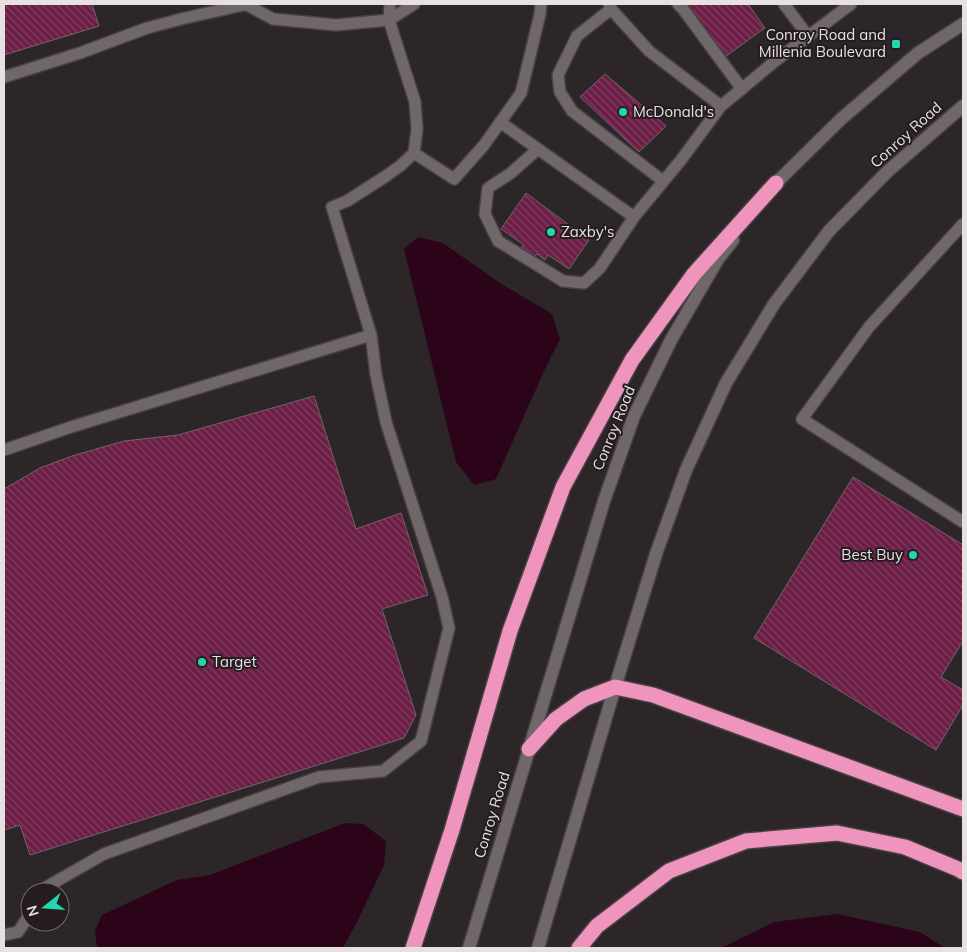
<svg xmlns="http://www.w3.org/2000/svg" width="967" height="952" viewBox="0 0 967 952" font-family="Mulish,sans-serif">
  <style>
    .water { fill: #2c0419 }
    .building { fill: url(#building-back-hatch); stroke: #6e6568 }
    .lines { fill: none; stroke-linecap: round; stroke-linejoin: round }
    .lane-casing { stroke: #484143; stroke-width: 14 }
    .secondary-casing { stroke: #484143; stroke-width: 15 }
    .highway-casing { stroke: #484143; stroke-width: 18 }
    .lane { stroke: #70676b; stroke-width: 11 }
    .secondary { stroke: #70676b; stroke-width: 12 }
    .highway { stroke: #ef94bc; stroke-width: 15 }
    .poi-dot { fill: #25d5ae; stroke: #241c1f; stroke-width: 2 }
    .labels { text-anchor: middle; stroke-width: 4; stroke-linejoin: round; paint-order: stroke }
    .poi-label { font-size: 15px; fill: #e6e0e2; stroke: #241c1f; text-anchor: start }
    .street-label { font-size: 15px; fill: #e6e0e2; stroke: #241c1f }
  </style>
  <defs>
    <pattern id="building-back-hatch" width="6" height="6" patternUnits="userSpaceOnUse" patternTransform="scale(1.25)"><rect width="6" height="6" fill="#6c1e46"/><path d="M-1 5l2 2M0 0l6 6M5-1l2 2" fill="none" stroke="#813e60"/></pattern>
  </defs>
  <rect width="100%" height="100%" fill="#2d2629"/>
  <path class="water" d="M 418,237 L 443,243 L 500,283 L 552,314 L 560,339 L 545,369 L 496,479 L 474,485 L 456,462 L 404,249 Z
    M 345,823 L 363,824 L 386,841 L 384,865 L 358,920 L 343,948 L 97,948 L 95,931 L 102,915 L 177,880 L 210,875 Z
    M 837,914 L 920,932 L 945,948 L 721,948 L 774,922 Z"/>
  <path class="building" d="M 4,4 L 92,4 L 99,26 L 4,55 Z
    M 687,4 L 748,4 L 765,28 L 726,56 Z
    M 605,74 L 666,126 L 639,152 L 580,97 Z
    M 526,193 L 589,240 L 569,269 L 548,255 L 545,260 L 537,254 L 534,257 L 521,247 L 524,245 L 501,229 Z
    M 314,396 L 356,529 L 401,513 L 428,595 L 382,609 L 416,715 L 404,738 L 30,855 L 20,825 L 4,830 L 4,489 L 40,468 L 72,456 L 124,441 L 178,435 Z
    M 853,477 L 963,545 L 963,641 L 941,677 L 963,690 L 963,705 L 936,750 L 754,638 Z"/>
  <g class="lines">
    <defs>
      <path id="lane" d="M 609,4 L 611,9 L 649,51 L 721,106
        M 678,4 L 683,9 L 742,89
        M 784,4 L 808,36
        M 247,5 L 273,19 L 336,25 L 389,20 L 414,4
        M 611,9 L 577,36 L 558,75 L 560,92 L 572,111 L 663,181
        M 4,77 L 80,53 L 147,28 L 185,18 L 248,4
        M 500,122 L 634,217 L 681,160 L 721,106 L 774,62 L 851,4
        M 538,149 L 511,173 L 488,188 L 485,214 L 498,241 L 563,281 L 584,283 L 600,268 L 634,217
        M 414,153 L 454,179 L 484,145 L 521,93 L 540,14 L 541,4
        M 963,224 L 869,327 L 802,419 L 963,522
        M 4,450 L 71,427 L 371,335
        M 45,892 L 48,886 L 104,854 L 319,777 L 383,771 L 421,741 L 449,628 L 442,597 L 386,422 L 376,375 L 371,335 L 332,207 L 347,201 L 386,176 L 400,166 L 414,153 L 417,129 L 415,102 L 389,20 L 390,4
        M 4,935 L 18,932 L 30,914"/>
      <path id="secondary" d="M 771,190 L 776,183 L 841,119 L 918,53 L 963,24
        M 469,948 L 604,501 L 634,416 L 671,340 L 718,259 L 733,240
        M 538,948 L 615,687 L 656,554 L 686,470 L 726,383 L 774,304 L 829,231 L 888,171 L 963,106"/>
      <path id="highway" d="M 529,749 L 556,719 L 584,699 L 615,687 L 653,695 L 963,809
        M 413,948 L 452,830 L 510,631 L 563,487 L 632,360 L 694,274 L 776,183
        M 579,948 L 597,926 L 669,871 L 746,841 L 837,833 L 905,847 L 958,869 L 963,872"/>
    </defs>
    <use href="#lane" class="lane-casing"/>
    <use href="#secondary" class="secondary-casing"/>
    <use href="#highway" class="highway-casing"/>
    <use href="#lane" class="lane"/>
    <use href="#secondary" class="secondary"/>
    <use href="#highway" class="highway"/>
  </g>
  <g class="poi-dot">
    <rect x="891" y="39" width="10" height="10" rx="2.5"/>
    <circle cx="623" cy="112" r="5"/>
    <circle cx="551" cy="232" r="5"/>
    <circle cx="913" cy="555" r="5"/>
    <circle cx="202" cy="662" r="5"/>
  </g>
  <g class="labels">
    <g class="poi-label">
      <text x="886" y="40" text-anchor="end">Conroy Road and<tspan x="886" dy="17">Millenia Boulevard</tspan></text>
      <text x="633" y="117">McDonald's</text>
      <text x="561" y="237">Zaxby's</text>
      <text x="903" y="560" text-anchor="end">Best Buy</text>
      <text x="212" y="667">Target</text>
    </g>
    <g class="street-label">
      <text transform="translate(906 135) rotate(-42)" y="5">Conroy Road</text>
      <text transform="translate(614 428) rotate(-68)" y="5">Conroy Road</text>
      <text transform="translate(492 815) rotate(-73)" y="5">Conroy Road</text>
    </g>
  </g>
  <rect width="967" height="952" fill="none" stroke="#e6e0e2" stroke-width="10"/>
  <g transform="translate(45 907) rotate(253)"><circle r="24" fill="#241c1f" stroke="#726a6d"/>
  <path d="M0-4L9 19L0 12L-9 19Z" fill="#25d5ae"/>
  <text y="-8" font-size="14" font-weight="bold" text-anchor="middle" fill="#e6e0e2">N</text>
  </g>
</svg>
